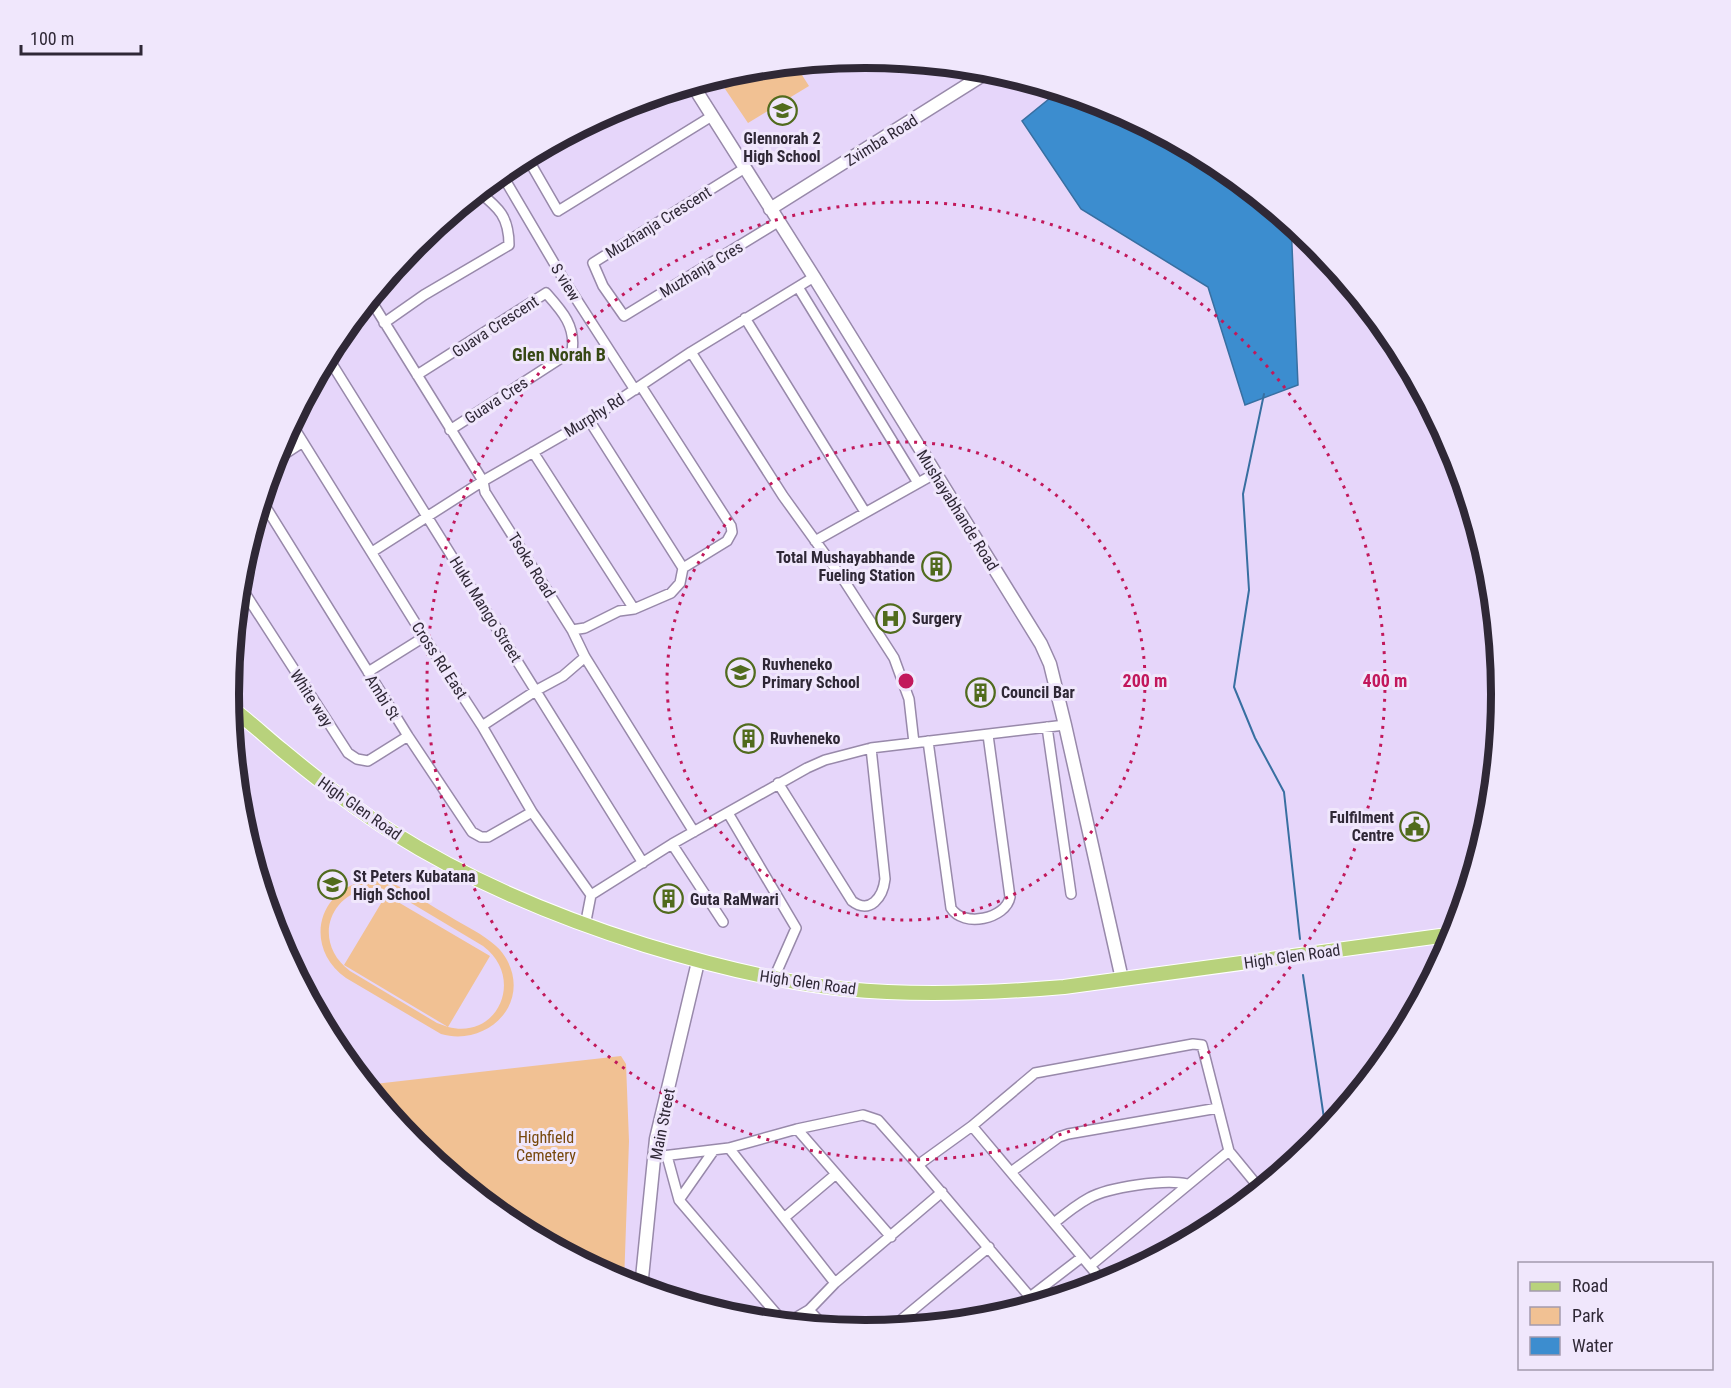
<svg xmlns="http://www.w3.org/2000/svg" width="1731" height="1388" viewBox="0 0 1731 1388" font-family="'Roboto Condensed',sans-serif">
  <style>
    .green { fill: #f1c193; fill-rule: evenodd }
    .water { fill: #3c8dcf; stroke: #386fa1; stroke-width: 1.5 }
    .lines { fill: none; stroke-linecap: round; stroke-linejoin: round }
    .stream { stroke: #386fa1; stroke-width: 2 }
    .street-casing { stroke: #9889aa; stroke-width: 12 }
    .secondary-casing { stroke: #9889aa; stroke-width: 15 }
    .primary-casing { stroke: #fff; stroke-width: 16 }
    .street { stroke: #fff; stroke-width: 9 }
    .secondary { stroke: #fff; stroke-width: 12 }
    .primary { stroke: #b8d27c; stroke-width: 14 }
    .ring { fill: none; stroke: #c2185b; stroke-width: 3; stroke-dasharray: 3 6 }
    .labels { text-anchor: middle; stroke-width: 6; stroke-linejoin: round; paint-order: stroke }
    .poi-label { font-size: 16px; font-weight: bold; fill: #2f2836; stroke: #f0e7fc; text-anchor: start }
    .street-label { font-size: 16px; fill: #2f2836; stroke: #f0e7fc }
    .park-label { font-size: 16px; fill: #77480c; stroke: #f0e7fc }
    .neighbourhood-label { font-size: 18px; font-weight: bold; fill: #374914; stroke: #f0e7fc }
    .rim { fill: none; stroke: #2f2836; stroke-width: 8 }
    .centre { fill: #c2185b; stroke: #f0e7fc; stroke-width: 3 }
    .ring-label { font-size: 18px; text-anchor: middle; font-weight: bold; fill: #c2185b; stroke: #f0e7fc; stroke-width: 6; stroke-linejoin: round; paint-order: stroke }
  </style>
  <rect width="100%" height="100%" fill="#e6d6fa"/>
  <path class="green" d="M 795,64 L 809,86 L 748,123 L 717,77 L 742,69 Z
    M 367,880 C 376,880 385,881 394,884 C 413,893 431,906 449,916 C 465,926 483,934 496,946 C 501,950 504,955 507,960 C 531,1005 486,1047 441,1034 L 346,978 C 304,948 316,891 367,880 ZM 368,888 L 382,889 L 396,894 L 483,946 C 525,977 499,1040 448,1027 L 490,956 L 386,895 L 344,965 L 448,1027 L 437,1023 L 350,971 C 315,945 325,898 368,888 Z
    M 621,1056 L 626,1064 L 629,1141 L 624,1283 L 511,1223 L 415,1144 L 366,1085 Z"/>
  <path class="water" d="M 1060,90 L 1110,106 L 1220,165 L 1291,223 L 1298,385 L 1245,405 L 1208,287 L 1081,209 L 1022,121 Z"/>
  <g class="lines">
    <path class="stream" d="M 1264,394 L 1243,494 L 1249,590 L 1234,687 L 1255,738 L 1284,792 L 1300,939
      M 1303,975 L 1326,1132"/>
    <defs>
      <path id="street" d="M 528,159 L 558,211 L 712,116
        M 745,168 L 593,263 L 603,286 L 624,316 L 778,222
        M 501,173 L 564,280 L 635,390
        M 495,178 L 562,138
        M 798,287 L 918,483
        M 370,299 L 483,481 L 485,492 L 572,630 L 585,657 L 694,832
        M 745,318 L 865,512
        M 384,323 L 424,295 L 509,245 C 509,217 499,208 479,192
        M 691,352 L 783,496 L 845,582 L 894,658 L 909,699 L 914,743
        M 327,356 L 643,863
        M 417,375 L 546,293 C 562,311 576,326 572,351 L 450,430
        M 641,386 L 731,526 L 732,532 L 727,541 L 683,568
        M 291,423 L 424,637 L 482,726 L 532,812 L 591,895
        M 533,452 L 634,609
        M 274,461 L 303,442
        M 262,501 L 408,736 L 472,832 L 481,837 L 488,837 L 532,812
        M 815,541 L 936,473
        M 372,552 L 483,481 L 589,420 L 691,352 L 814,277
        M 239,584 L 348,753 L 357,759 L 368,761 L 408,736
        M 572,630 L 585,628 L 619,611 L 634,609 L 671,593 L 680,583 L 683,568 L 589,420
        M 368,672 L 424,637
        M 482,726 L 537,690 L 563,676 L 585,657
        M 1047,727 L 1071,894
        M 928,741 L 951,908 C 963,928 1006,919 1010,897 L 988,735
        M 778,783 L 852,901 C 870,915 883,897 885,879 L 871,748
        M 728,813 L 796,928 L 774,978
        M 672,844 L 723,922
        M 585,926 L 591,895 L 672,844 L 807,768 L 825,760 L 871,748 L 1065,725
        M 972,1126 L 1105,1284
        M 797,1129 L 891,1237
        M 729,1148 L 784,1218
        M 667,1156 L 679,1200 L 779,1317 L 786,1320 L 792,1320 L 809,1310 L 835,1283 L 942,1192
        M 654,1157 L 729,1148 L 797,1129 L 863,1115 L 878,1120 L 918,1165
        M 1011,1172 L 1059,1137 L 1068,1134 L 1218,1108
        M 679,1200 L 714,1150
        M 1054,1223 C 1065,1214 1076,1205 1089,1198 C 1109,1187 1165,1179 1187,1184
        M 1090,1266 L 1229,1151
        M 835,1283 L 784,1218 L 836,1174
        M 1030,1297 L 1082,1257
        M 809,1310 L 825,1327
        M 1014,1311 L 1030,1297 L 918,1165 L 972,1126 L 1035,1073 L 1193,1044 L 1202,1045 L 1229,1151 L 1261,1190
        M 890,1329 L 989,1247"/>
      <path id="secondary" d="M 692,84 L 814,277 L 1041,644 L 1050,664 L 1065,725 L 1122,979
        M 770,209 L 991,70
        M 641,1288 L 656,1139 L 698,962"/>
      <path id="primary" d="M 230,707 C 248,720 265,736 282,750 C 317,779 354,808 392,832 C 471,882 556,917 645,945 C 710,965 777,982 845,989 C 917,996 992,993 1064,987 L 1455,934"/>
    </defs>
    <use href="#street" class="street-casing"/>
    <use href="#secondary" class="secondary-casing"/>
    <use href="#primary" class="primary-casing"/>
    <use href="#street" class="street"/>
    <use href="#secondary" class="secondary"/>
    <use href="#primary" class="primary"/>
  </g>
  <g class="ring">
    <circle cx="906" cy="681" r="239"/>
    <circle cx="906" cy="681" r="479"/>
  </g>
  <defs>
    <symbol id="school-ring" viewBox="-11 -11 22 22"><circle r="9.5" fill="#f0e7fc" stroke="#516b1d" stroke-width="1.5"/><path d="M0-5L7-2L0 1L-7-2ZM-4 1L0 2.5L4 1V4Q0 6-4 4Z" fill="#516b1d"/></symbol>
    <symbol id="building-ring" viewBox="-11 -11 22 22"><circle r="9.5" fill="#f0e7fc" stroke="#516b1d" stroke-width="1.5"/><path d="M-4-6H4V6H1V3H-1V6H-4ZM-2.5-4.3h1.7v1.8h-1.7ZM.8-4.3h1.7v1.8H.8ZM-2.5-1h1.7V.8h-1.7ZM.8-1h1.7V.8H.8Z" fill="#516b1d"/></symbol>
    <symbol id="hospital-ring" viewBox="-11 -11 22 22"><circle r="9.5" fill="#f0e7fc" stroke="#516b1d" stroke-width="1.5"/><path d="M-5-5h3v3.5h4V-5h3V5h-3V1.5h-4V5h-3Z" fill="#516b1d"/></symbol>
    <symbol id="civic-ring" viewBox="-11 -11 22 22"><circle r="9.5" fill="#f0e7fc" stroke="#516b1d" stroke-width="1.5"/><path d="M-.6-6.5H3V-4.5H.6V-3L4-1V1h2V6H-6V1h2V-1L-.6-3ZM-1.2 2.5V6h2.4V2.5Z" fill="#516b1d"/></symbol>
  </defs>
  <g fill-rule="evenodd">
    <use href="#school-ring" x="766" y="94" width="33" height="33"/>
    <use href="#building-ring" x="920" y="550" width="33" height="33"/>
    <use href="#hospital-ring" x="874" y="602" width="33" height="33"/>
    <use href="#school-ring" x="724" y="656" width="33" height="33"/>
    <use href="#building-ring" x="964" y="676" width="33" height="33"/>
    <use href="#building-ring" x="732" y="722" width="33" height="33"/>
    <use href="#civic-ring" x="1398" y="810" width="33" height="33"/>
    <use href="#school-ring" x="316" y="868" width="33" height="33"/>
    <use href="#building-ring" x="652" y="882" width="33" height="33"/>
  </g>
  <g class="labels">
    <g class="poi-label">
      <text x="782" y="144" text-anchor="middle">Glennorah 2<tspan x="782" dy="18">High School</tspan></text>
      <text x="915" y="563" text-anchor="end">Total Mushayabhande<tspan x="915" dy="18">Fueling Station</tspan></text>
      <text x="912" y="624">Surgery</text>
      <text x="762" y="670">Ruvheneko<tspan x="762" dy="18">Primary School</tspan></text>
      <text x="1001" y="698">Council Bar</text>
      <text x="770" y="744">Ruvheneko</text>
      <text x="1394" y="823" text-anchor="end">Fulfilment<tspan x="1394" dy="18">Centre</tspan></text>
      <text x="353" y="882">St Peters Kubatana<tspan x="353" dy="18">High School</tspan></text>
      <text x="690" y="905">Guta RaMwari</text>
    </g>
    <g class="street-label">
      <text transform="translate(881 140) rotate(-32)" y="6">Zvimba Road</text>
      <text transform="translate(658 222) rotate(-32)" y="6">Muzhanja Crescent</text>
      <text transform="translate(701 269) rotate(-31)" y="6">Muzhanja Cres</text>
      <text transform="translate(566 282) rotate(58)" y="6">S view</text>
      <text transform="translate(495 326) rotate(-33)" y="6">Guava Crescent</text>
      <text transform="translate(496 400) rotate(-33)" y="6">Guava Cres</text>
      <text transform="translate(594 415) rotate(-32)" y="6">Murphy Rd</text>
      <text transform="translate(958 510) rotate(58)" y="6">Mushayabhande Road</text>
      <text transform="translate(532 565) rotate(58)" y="6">Tsoka Road</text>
      <text transform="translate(486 609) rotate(58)" y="6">Huku Mango Street</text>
      <text transform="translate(440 660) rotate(57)" y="6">Cross Rd East</text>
      <text transform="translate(383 697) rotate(58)" y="6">Ambi St</text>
      <text transform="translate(312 698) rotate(57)" y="6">White way</text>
      <text transform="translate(360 808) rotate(35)" y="6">High Glen Road</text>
      <text transform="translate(1292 956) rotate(-8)" y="6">High Glen Road</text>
      <text transform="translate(808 982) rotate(8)" y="6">High Glen Road</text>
      <text transform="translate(662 1124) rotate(-79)" y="6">Main Street</text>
    </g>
    <g class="park-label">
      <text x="546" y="1143">Highfield<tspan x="546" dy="18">Cemetery</tspan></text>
    </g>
    <g class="neighbourhood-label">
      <text x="559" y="361">Glen Norah B</text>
    </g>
  </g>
  <path d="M0 0H1731V1388H0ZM239 694a626 626 0 1 1 1252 0a626 626 0 1 1-1252 0Z" fill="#f0e7fc" fill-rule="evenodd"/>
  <path class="rim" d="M239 694a626 626 0 1 1 1252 0a626 626 0 1 1-1252 0Z"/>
  <circle cx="906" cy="681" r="9" class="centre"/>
  <g class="ring-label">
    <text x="1145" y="687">200 m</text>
    <text x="1385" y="687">400 m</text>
  </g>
  <rect x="1518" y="1262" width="195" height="108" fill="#f0e7fc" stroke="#a39bad" stroke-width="1.5"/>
  <rect x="1530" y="1282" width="30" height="9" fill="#b8d27c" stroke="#a39bad" stroke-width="1.5"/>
  <text x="1572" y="1292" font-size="18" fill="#2f2836">Road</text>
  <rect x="1530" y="1307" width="30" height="18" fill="#f1c193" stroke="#a39bad" stroke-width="1.5"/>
  <text x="1572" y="1322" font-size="18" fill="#2f2836">Park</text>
  <rect x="1530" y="1337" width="30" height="18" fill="#3c8dcf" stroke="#a39bad" stroke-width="1.5"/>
  <text x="1572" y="1352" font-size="18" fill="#2f2836">Water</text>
  <path d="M21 45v9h120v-9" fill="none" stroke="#2f2836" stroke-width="3"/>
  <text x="30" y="45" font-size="18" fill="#2f2836" stroke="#f0e7fc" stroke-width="4.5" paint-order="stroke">100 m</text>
</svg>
